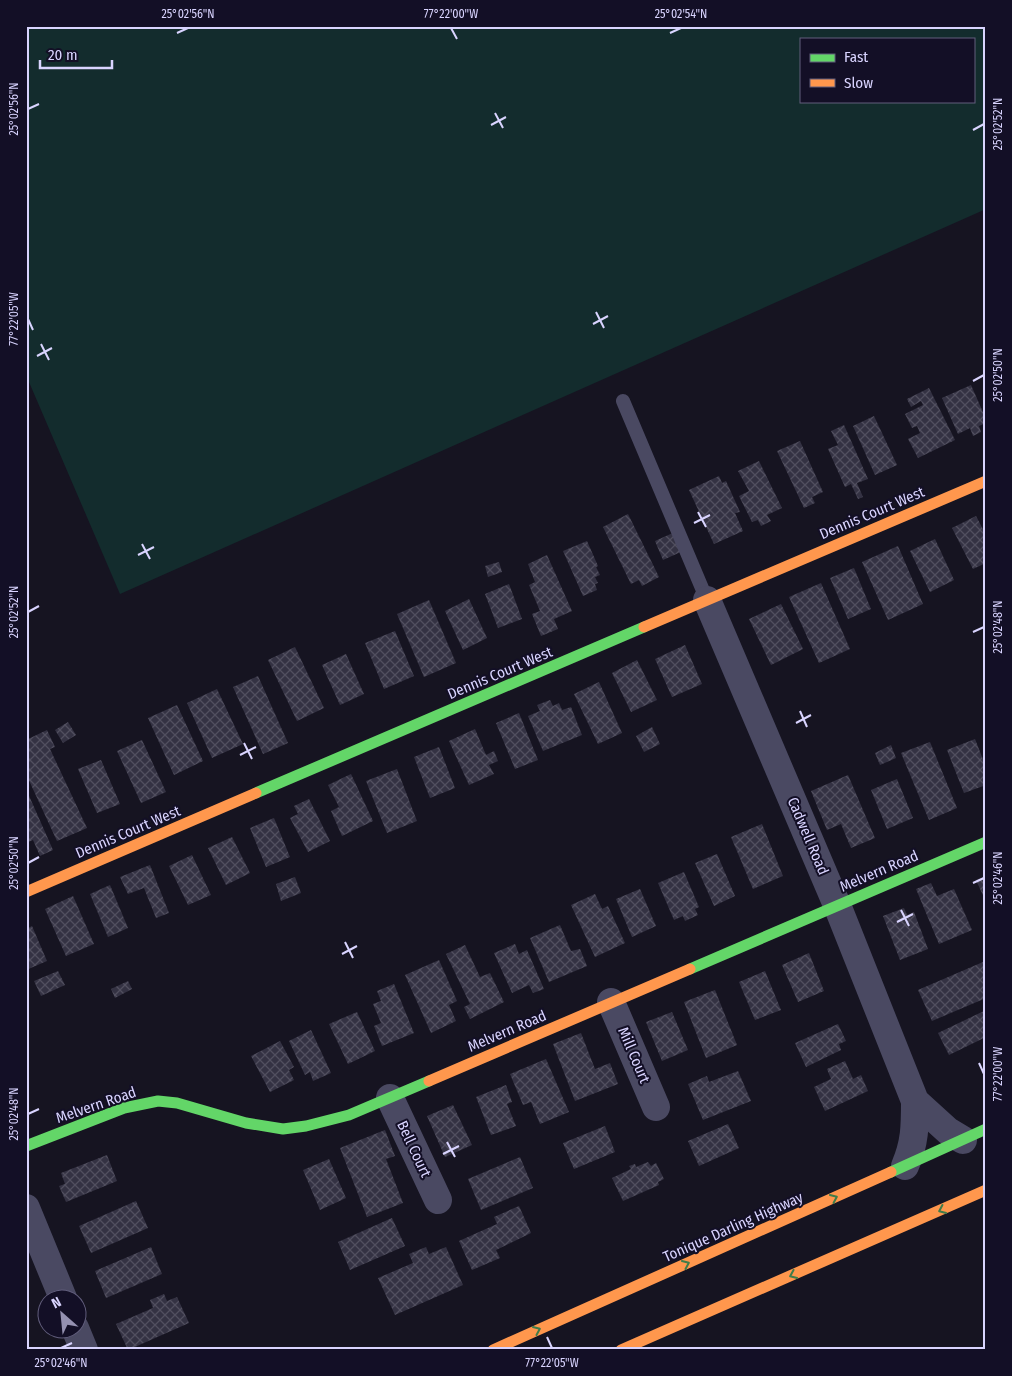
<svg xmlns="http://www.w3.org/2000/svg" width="1012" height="1376" viewBox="0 0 1012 1376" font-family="'Fira Sans Condensed',sans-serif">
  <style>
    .grass { fill: #132c2d; fill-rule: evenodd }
    .building { fill: url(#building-cross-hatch) }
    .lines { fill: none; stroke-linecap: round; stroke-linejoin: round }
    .lane { stroke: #4a4962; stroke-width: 14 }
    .street { stroke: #4a4962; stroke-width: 28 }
    .fast { stroke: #63d668; stroke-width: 11 }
    .slow { stroke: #ff974d; stroke-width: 11 }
    .oneway { stroke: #3f7c4a }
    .ticks { fill: none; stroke: #d9d4ff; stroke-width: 2 }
    .labels { text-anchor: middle; stroke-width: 4; stroke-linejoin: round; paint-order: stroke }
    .street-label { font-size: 15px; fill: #d9d4ff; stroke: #130f26 }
    .neatline { fill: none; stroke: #d9d4ff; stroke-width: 2 }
    .ticks-label { font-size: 12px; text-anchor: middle; fill: #d9d4ff }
  </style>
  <defs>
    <pattern id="building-cross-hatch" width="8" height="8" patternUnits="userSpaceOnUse" patternTransform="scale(1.25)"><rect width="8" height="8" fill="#343243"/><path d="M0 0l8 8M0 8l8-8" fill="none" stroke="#514f5f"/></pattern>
  </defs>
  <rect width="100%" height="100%" fill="#161421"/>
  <path class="grass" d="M 26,26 L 986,26 L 986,209 L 120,594 L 26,375 ZM 801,39 L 973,39 L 973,101 L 801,101 Z"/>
  <path class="building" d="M 971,385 L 986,419 L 986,423 L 979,426 L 981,432 L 973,436 L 970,428 L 958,434 L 942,398 Z
    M 929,388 L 955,440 L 918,458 L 908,439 L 920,433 L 917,426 L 912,428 L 905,414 L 923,405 L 921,401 L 911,407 L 907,399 Z
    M 874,416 L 897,465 L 875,475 L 853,426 Z
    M 844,425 L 868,479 L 857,483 L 863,497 L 858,499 L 851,484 L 845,487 L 828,449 L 838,445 L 831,431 Z
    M 800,441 L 823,492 L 812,497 L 815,503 L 804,508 L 777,451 Z
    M 759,461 L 782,508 L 767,515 L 771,521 L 761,526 L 758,520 L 752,522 L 739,496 L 749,491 L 738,471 Z
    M 719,476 L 722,483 L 726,481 L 740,512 L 735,513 L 743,531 L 714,544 L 689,490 Z
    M 628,514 L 659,577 L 642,586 L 639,580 L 631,584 L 603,527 Z
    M 976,516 L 986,535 L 986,563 L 973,569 L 952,528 Z
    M 675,532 L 683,551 L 663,560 L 655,541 Z
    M 935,539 L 954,580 L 930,592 L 910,551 Z
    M 587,541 L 598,566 L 596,567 L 600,575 L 595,577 L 598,583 L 595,584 L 597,590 L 583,596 L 563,551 Z
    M 898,546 L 923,604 L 888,620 L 862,562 Z
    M 547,555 L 572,611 L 554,619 L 558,629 L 541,636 L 532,614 L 540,611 L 529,585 L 535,582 L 528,564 Z
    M 499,562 L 502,572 L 488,577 L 485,566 Z
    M 854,568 L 871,609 L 848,619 L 830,578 Z
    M 821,583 L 850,649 L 819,663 L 789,597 Z
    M 509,584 L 522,619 L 498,628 L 485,594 Z
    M 469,599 L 487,638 L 463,650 L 445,611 Z
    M 429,600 L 456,663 L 424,677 L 397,614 Z
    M 781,604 L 803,649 L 771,665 L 749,619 Z
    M 395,631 L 414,676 L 384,689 L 365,643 Z
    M 685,645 L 702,684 L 672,697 L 655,659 Z
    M 295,647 L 324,708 L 297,721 L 268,660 Z
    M 346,654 L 364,694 L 340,705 L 322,665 Z
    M 637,660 L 657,700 L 631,712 L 612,673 Z
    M 258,676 L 288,743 L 263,754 L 233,687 Z
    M 599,682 L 622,733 L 598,744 L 574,694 Z
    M 217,689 L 243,744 L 212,758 L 187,703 Z
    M 550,700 L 553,706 L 559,703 L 562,710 L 571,707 L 582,735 L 543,751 L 528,716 L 540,711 L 537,705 Z
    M 177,705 L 203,761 L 174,775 L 148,718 Z
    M 519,713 L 538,760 L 515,769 L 496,723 Z
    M 68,722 L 76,735 L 63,743 L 55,730 Z
    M 652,727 L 660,744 L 644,752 L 636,736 Z
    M 475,729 L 486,755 L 494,751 L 498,761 L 489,765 L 494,774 L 469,785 L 449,741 Z
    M 47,730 L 55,747 L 50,749 L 87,828 L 57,841 L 26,774 L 26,740 Z
    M 975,739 L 986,767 L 986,785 L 964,793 L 947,750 Z
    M 142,740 L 166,792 L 141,803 L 117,751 Z
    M 930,742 L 957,808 L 929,820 L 901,753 Z
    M 891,745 L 896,758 L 880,765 L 875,753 Z
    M 439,747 L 455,788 L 430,798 L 414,757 Z
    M 101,760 L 120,804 L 97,813 L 78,769 Z
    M 397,769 L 417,821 L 387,833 L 366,781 Z
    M 351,774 L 373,821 L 342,836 L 331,811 L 339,807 L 328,785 Z
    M 848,775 L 875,838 L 851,848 L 841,824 L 827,830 L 811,791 Z
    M 897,779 L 913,818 L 887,829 L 871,790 Z
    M 26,789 L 53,850 L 40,856 L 33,840 L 26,843 Z
    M 309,799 L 330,841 L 308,852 L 290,818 L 298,814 L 294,806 Z
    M 274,818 L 290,857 L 266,867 L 250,828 Z
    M 762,824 L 783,876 L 753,889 L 731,837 Z
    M 232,837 L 250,873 L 226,885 L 208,848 Z
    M 717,854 L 735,896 L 714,906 L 695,863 Z
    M 192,855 L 211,895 L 188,905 L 169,866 Z
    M 150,865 L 169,913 L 156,918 L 144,888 L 128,894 L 120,877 Z
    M 684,872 L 699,907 L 695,909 L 698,915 L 685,921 L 683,916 L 674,920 L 658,883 Z
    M 986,876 L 986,902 L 976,880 Z
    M 295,877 L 301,893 L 281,901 L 276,884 Z
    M 931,883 L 937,896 L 954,889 L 972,930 L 939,944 L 916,889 Z
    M 110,885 L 128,928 L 108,937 L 90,894 Z
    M 640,889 L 656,926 L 632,937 L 616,899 Z
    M 595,894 L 602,909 L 608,906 L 625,943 L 595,957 L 571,905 Z
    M 73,896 L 94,944 L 66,956 L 45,909 Z
    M 904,908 L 907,915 L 914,912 L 928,949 L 900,960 L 883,916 Z
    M 560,925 L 571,951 L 580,949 L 587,966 L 549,982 L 530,938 Z
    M 32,926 L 47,961 L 26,970 L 26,929 Z
    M 515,944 L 519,954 L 527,950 L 544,989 L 533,993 L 529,985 L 512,993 L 494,953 Z
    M 465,945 L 480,977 L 490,973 L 504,1002 L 470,1019 L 464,1007 L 470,1004 L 446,954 Z
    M 809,953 L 824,991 L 798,1002 L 782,965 Z
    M 439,960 L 457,1001 L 449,1005 L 456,1021 L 431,1033 L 405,975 Z
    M 983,962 L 986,968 L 986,998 L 932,1021 L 918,990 Z
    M 58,971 L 65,985 L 41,996 L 34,981 Z
    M 765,971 L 781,1010 L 755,1020 L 739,982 Z
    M 128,981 L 132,989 L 115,998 L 111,989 Z
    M 394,984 L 414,1033 L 382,1046 L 374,1026 L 381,1023 L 373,1004 L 381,1001 L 377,991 Z
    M 715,990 L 737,1045 L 706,1058 L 684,1002 Z
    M 986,1010 L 986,1037 L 949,1055 L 938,1033 Z
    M 357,1012 L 375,1051 L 348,1064 L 329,1024 Z
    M 672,1012 L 688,1050 L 662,1061 L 646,1022 Z
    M 838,1024 L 846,1041 L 839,1044 L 841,1050 L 806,1067 L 795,1043 Z
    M 311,1030 L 331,1073 L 313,1081 L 310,1072 L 305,1075 L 289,1041 Z
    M 581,1033 L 595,1069 L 610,1063 L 618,1084 L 575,1101 L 553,1044 Z
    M 280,1041 L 294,1067 L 289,1070 L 294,1080 L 270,1092 L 251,1056 Z
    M 546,1059 L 569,1112 L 540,1124 L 531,1102 L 523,1105 L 510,1074 Z
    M 845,1061 L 853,1079 L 861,1075 L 868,1091 L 825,1111 L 814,1087 L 831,1079 L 827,1069 Z
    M 738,1071 L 751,1101 L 703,1120 L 688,1084 L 707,1076 L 709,1082 Z
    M 506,1085 L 512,1102 L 507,1104 L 516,1126 L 491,1135 L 476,1097 Z
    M 453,1105 L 472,1145 L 445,1157 L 427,1116 Z
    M 728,1124 L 739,1148 L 699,1166 L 688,1141 Z
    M 605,1126 L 615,1152 L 574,1169 L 563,1143 Z
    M 385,1130 L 395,1156 L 386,1159 L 403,1203 L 367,1217 L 340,1148 Z
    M 107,1155 L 117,1181 L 66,1202 L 59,1186 L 65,1184 L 61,1173 Z
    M 520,1157 L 533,1188 L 481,1210 L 468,1179 Z
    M 329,1159 L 346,1198 L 320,1210 L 303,1170 Z
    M 648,1162 L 651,1166 L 656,1163 L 664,1179 L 658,1182 L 659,1185 L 623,1201 L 612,1178 L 631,1169 L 629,1166 L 635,1164 L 636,1167 Z
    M 136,1201 L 148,1228 L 91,1253 L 79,1226 Z
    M 519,1206 L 531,1233 L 496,1250 L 500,1258 L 472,1270 L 459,1241 L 497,1224 L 494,1217 Z
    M 392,1218 L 405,1246 L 350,1270 L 338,1242 Z
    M 151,1247 L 162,1274 L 106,1298 L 95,1271 Z
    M 426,1247 L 429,1254 L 446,1247 L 463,1285 L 395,1315 L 378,1278 L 413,1263 L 409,1254 Z
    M 164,1294 L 167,1301 L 177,1297 L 189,1323 L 128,1350 L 116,1324 L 153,1308 L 150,1300 Z"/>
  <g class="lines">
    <path class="lane" d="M 623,401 L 707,600"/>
    <path class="street" d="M 707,600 L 837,905 L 915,1101 C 915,1126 915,1143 905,1166
      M 611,1002 L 656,1107
      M 390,1098 L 438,1200
      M 915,1101 L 948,1131 L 963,1140
      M 26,1208 L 63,1298
      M 75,1328 L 84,1350"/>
    <path class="fast" d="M 256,793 L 644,627
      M 690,969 L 986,842
      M 26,1146 L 124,1108 L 158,1101 L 177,1103 L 246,1123 L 283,1129 L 306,1126 L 349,1115 L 429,1081
      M 891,1172 L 986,1129"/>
    <path class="slow" d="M 644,627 L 986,481
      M 26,892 L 256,793
      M 429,1081 L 690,969
      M 493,1350 L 891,1172
      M 621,1350 L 986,1190"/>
  </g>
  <defs><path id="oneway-chevron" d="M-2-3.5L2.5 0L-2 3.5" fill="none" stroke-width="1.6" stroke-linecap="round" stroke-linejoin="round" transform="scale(1.25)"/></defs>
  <g class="oneway">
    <use href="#oneway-chevron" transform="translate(834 1198) rotate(-24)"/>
    <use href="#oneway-chevron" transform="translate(942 1210) rotate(155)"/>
    <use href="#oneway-chevron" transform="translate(686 1264) rotate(-24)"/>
    <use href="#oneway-chevron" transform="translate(793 1275) rotate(156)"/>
    <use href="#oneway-chevron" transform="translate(537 1330) rotate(-24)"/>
  </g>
  <path class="ticks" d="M 451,28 L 457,39M 177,33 L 188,28M 670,33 L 681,28M 28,109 L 39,104M 495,113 L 503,128M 491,125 L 506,117M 973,130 L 984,124M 596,312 L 604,328M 28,319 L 33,330M 593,324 L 608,316M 41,344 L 49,360M 37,356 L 52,348M 973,381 L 984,375M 698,512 L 706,527M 694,523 L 710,515M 142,544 L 150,559M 138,555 L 154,547M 28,612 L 39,606M 973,632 L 984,627M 800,711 L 807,727M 796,723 L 811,715M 244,743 L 252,759M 240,755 L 256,747M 28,863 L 39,857M 973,883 L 984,878M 901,910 L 909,926M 897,922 L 913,914M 345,942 L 353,958M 342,954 L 357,946M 979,1063 L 984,1074M 28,1114 L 39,1109M 447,1142 L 455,1157M 443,1154 L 459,1146M 547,1337 L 552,1348M 61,1348 L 72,1343"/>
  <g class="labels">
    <g class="street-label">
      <text transform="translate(872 513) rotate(-23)" y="5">Dennis Court West</text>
      <text transform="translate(500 673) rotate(-23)" y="5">Dennis Court West</text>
      <text transform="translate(128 832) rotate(-23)" y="5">Dennis Court West</text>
      <text transform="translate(808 836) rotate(67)" y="5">Cadwell Road</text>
      <text transform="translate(879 871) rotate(-23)" y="5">Melvern Road</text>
      <text transform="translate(507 1031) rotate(-23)" y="5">Melvern Road</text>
      <text transform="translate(634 1055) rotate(67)" y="5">Mill Court</text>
      <text transform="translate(96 1105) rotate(-19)" y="5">Melvern Road</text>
      <text transform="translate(414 1149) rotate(65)" y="5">Bell Court</text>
      <text transform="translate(733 1227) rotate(-24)" y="5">Tonique Darling Highway</text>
    </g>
  </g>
  <rect width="1012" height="1376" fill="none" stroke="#130f26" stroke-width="55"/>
  <rect x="800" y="38" width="175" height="65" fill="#130f26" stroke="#625e7d"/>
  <rect x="810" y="54" width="25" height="8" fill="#63d668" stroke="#625e7d"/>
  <text x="844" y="62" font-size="15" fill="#d9d4ff">Fast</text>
  <rect x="810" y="79" width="25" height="8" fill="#ff974d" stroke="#625e7d"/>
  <text x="844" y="88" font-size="15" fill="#d9d4ff">Slow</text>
  <g transform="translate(62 1314) rotate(333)"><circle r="24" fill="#130f26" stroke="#625e7d"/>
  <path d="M0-4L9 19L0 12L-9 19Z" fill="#9591b1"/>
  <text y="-8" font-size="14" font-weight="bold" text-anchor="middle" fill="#d9d4ff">N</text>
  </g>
  <path d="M40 60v8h72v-8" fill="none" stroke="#d9d4ff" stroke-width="2.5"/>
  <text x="48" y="60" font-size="15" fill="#d9d4ff" stroke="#130f26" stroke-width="4" paint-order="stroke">20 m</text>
  <rect x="28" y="28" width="956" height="1320" class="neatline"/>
  <g class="ticks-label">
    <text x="188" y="18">25°02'56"N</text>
    <text x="451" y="18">77°22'00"W</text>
    <text x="681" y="18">25°02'54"N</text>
    <text transform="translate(14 109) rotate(-90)" y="4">25°02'56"N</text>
    <text transform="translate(998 124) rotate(-90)" y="4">25°02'52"N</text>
    <text transform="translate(14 319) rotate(-90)" y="4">77°22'05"W</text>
    <text transform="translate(998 375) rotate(-90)" y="4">25°02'50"N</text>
    <text transform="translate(14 612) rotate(-90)" y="4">25°02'52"N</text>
    <text transform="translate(998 627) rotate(-90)" y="4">25°02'48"N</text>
    <text transform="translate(14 863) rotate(-90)" y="4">25°02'50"N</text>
    <text transform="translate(998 878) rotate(-90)" y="4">25°02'46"N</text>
    <text transform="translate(998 1074) rotate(-90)" y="4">77°22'00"W</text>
    <text transform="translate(14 1114) rotate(-90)" y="4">25°02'48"N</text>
    <text x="61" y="1367">25°02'46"N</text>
    <text x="552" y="1367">77°22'05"W</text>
  </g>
</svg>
